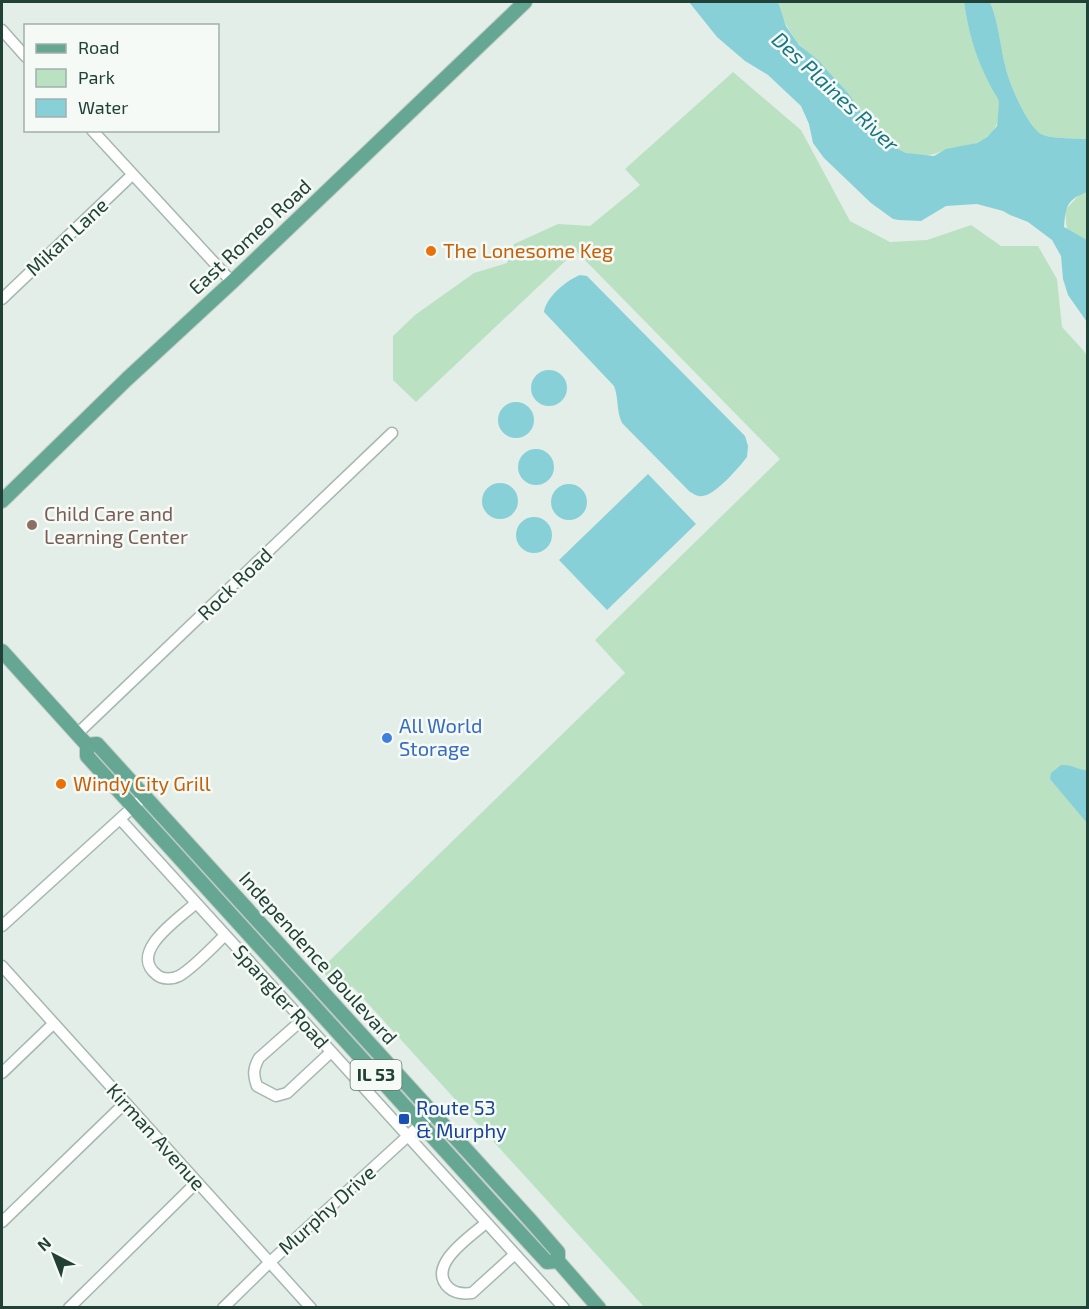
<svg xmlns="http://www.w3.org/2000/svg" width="1089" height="1309" viewBox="0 0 1089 1309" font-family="'Exo 2',sans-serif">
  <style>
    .green { fill: #bbe1c3 }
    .water { fill: #88d0d7 }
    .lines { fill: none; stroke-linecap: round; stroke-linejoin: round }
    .minor-casing { stroke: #a6b7b0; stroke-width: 13 }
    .major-casing { stroke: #c1cac7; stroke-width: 16 }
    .minor { stroke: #fff; stroke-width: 10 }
    .major { stroke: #65a792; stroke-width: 14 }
    .food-dot { fill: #e8710a; stroke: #f5faf7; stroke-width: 2 }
    .education-dot { fill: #8d6e63; stroke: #f5faf7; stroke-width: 2 }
    .shop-dot { fill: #3f7fe0; stroke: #f5faf7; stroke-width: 2 }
    .transit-dot { fill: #1a4fb4; stroke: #f5faf7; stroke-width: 2 }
    .labels { text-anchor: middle; stroke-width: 5; stroke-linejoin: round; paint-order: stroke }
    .shield { fill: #f5faf7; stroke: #617871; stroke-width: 1.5 }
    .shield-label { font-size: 18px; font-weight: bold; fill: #214137 }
    .street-label { font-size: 20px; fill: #214137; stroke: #f5faf7 }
    .food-label { font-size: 20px; fill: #c56008; stroke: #f5faf7; text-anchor: start }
    .education-label { font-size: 20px; fill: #785e54; stroke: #f5faf7; text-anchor: start }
    .shop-label { font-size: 20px; fill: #366cbe; stroke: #f5faf7; text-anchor: start }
    .transit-label { font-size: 20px; fill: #164399; stroke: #f5faf7; text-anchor: start }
    .water-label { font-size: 21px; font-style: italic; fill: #167782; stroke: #f5faf7 }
  </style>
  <rect width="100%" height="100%" fill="#e4eee9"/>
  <path class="green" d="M 778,2 L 964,2 C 969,37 979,68 998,98 C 1004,124 991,139 968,146 C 962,148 956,147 950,149 C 933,154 924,159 906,153 C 883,146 854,99 837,81 C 831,74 825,67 818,61 C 811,54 803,50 797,42 C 789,30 780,16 778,2 Z
    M 990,2 L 1087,2 L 1087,139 C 1076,138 1050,139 1041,134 C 1027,125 1010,85 1006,69 C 1000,46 999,23 990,2 Z
    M 733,72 L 801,130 L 850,221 L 890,242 L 927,240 L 971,225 L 1001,246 L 1038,246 L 1057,279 L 1062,327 L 1083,350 L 1088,357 L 1087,1307 L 644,1307 L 352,986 L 342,996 L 321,969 L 625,673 L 595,640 L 780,459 L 576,251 L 416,402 L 393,380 L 393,336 L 415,315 L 474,273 L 507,263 L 514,244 L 558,224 L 590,226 L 640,185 L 625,169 Z
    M 1087,192 L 1087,240 L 1067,230 L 1065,210 L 1080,194 Z"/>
  <path class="water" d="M 689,2 L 778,2 L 786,26 L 799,45 L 818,60 L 848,93 L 863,115 L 896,148 L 906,153 L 934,156 L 946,149 L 977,143 L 987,137 L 997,126 L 999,104 L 998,99 C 979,68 969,38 964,2 L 990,2 C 999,23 1000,46 1006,69 C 1010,85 1027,125 1041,134 C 1050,139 1076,138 1087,139 L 1087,192 C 1067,200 1066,205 1064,227 L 1087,240 L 1087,322 L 1068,295 L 1063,279 L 1061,256 L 1052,240 L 1028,222 L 1010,215 L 1003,211 L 977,204 L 946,206 L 921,221 L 899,220 L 893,219 L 871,203 L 824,158 L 813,143 L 809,124 L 801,106 L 768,75 L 745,61 L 717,37 Z
    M 580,275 L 587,276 L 745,436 L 748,446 L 747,457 C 739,467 713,499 699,496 C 696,496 693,493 690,492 L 622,423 C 616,410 619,399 614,386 L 544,312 C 546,297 567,280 580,275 Z
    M531 388a18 18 0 1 1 36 0a18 18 0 1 1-36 0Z
    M498 420a18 18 0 1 1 36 0a18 18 0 1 1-36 0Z
    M518 467a18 18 0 1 1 36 0a18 18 0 1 1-36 0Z
    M 648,474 L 696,524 L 607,610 L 559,560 Z
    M482 501a18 18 0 1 1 36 0a18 18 0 1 1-36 0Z
    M551 502a18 18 0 1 1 36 0a18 18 0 1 1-36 0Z
    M516 535a18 18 0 1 1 36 0a18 18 0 1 1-36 0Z
    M 1061,765 C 1071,764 1078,770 1087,770 L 1087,823 L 1050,779 L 1051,773 Z"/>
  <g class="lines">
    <defs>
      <path id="minor" d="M 2,30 L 26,57
        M 92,130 L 232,282
        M 2,299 L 132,175
        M 77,734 L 392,433
        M 120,819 L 564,1308
        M 196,903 C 180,918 127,952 157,975 C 163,980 173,979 179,976 C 192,969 214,946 225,935
        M 2,926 L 145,796
        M 2,966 L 311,1308
        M 302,1020 L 259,1058 C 253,1069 253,1075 257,1086 L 276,1096 L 287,1093 L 331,1052
        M 2,1073 L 53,1024
        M 2,1222 L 125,1103
        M 486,1223 C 471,1236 425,1266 449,1288 C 456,1294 464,1294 472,1293 L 515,1254
        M 69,1308 L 197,1182
        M 223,1308 L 270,1262 L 433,1113"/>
      <path id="major" d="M 2,501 L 127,379 L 232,282 L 525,2
        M 2,651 L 87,745 L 87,756 L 499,1210 L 547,1262 L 558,1261
        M 87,745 L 97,744 L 531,1221 L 558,1252 L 558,1261 L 599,1308"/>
    </defs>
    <use href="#minor" class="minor-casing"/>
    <use href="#major" class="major-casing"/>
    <use href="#minor" class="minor"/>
    <use href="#major" class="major"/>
  </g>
  <g class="food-dot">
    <circle cx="431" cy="251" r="6"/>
    <circle cx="61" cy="784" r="6"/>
  </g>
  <circle class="education-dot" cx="32" cy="525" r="6"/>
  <circle class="shop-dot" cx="387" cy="738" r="6"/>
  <rect class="transit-dot" x="398" y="1113" width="12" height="12" rx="3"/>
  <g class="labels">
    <rect class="shield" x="350.5" y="1060" width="51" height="30" rx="4.5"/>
    <g class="shield-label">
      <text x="376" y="1081">IL 53</text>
    </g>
    <g class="street-label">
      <text transform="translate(67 237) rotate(-43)" y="7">Mikan Lane</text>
      <text transform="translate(250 237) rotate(-43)" y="7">East Romeo Road</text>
      <text transform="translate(235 584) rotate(-44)" y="7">Rock Road</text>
      <text transform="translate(318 958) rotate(48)" y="7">Independence Boulevard</text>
      <text transform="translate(281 997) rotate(48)" y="7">Spangler Road</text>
      <text transform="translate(156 1137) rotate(48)" y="7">Kirman Avenue</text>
      <text transform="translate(327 1210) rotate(-42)" y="7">Murphy Drive</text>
    </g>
    <g class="food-label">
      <text x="443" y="258">The Lonesome Keg</text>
      <text x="73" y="791">Windy City Grill</text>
    </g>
    <g class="education-label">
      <text x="44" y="521">Child Care and<tspan x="44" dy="23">Learning Center</tspan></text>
    </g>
    <g class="shop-label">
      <text x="399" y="733">All World<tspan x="399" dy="23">Storage</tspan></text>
    </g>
    <g class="transit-label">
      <text x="416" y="1115">Route 53<tspan x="416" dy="23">&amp; Murphy</tspan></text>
    </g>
    <g class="water-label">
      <text transform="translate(835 92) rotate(43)" y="7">Des Plaines River</text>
    </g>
  </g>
  <rect width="1089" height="1309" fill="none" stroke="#214137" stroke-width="6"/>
  <rect x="24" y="24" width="195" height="108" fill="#f5faf7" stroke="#a0b0aa" stroke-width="1.5"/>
  <rect x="36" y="44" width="30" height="9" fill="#65a792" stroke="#a0b0aa" stroke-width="1.5"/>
  <text x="78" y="54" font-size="18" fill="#214137">Road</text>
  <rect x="36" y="69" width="30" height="18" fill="#bbe1c3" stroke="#a0b0aa" stroke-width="1.5"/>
  <text x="78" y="84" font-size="18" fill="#214137">Park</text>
  <rect x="36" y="99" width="30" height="18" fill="#88d0d7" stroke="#a0b0aa" stroke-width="1.5"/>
  <text x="78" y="114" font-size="18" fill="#214137">Water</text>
  <g transform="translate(54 1255) rotate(318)" stroke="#f5faf7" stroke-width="4.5" paint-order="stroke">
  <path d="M0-4.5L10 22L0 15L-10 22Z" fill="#214137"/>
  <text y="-9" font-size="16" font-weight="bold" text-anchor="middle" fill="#214137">N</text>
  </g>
</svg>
